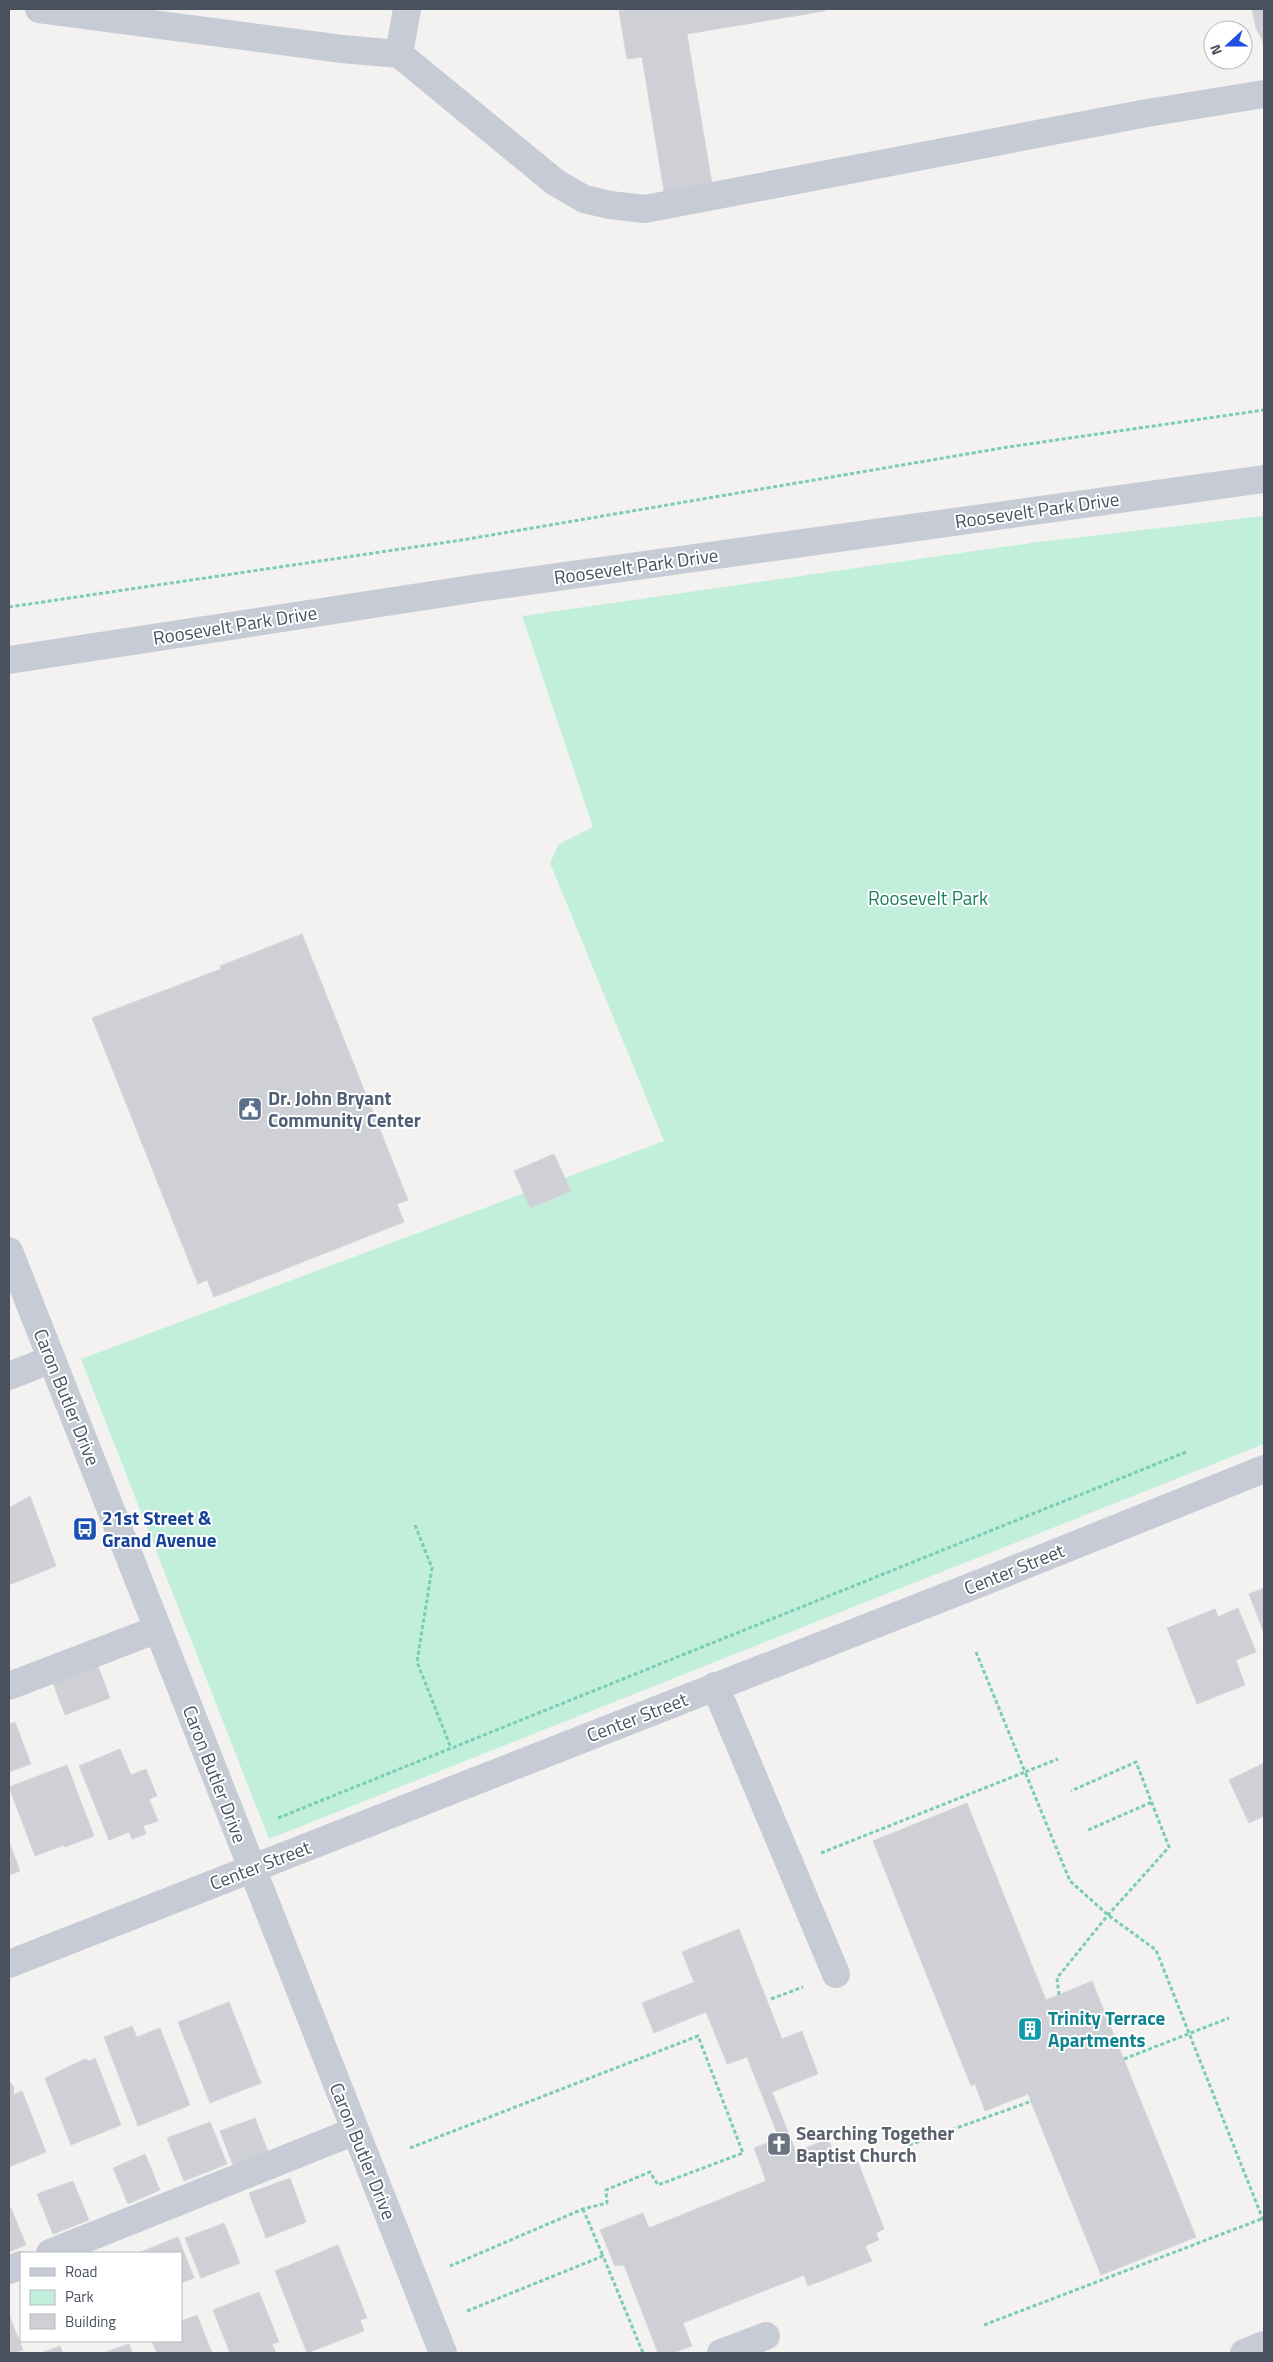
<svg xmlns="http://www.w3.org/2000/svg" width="1273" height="2362" viewBox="0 0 1273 2362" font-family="'Titillium Web',sans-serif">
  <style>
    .green { fill: #c2efdc }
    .building { fill: #ced0d5; stroke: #d6d6dc }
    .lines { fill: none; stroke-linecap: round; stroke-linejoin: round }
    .path { stroke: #7acdb3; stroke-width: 3; stroke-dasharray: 4 2.5; stroke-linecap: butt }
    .minor { stroke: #c6cbd5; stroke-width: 28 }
    .labels { text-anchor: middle; stroke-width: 4; stroke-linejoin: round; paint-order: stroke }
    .street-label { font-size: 19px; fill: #49515f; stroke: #fff }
    .park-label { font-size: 19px; fill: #1a8060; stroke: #fff }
    .service-label { font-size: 19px; font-weight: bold; fill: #4e5e75; stroke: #fff; text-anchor: start }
    .transit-label { font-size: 19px; font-weight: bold; fill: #164399; stroke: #fff; text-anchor: start }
    .culture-label { font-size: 19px; font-weight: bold; fill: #0d838f; stroke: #fff; text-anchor: start }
    .worship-label { font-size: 19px; font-weight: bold; fill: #5b616d; stroke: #fff; text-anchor: start }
  </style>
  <rect width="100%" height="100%" fill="#f4f2f1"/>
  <path class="green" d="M 1264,516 L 1264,1444 L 269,1839 L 81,1359 L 664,1141 L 550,863 L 559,844 L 593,827 L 522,616 L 1038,542 Z"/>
  <path class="building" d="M 632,9 L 825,9 L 825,11 L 687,34 L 713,190 L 665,198 L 642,57 L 627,59 L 619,11 Z
    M 1252,9 L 1264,9 L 1264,44 L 1256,28 Z
    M 302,934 L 408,1200 L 397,1204 L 404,1222 L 214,1297 L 207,1280 L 198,1284 L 92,1018 L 221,969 L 220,966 Z
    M 554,1154 L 571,1191 L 530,1208 L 514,1171 Z
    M 30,1496 L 56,1566 L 9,1585 L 9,1508 Z
    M 1264,1588 L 1264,1633 L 1249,1594 Z
    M 1238,1608 L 1256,1652 L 1236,1660 L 1245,1685 L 1197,1704 L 1167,1628 L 1215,1609 L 1218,1617 Z
    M 98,1666 L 110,1698 L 65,1715 L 53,1683 Z
    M 15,1722 L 31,1764 L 9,1772 L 9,1724 Z
    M 120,1749 L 131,1775 L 146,1769 L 157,1796 L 149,1799 L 158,1821 L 143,1826 L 146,1834 L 132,1839 L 129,1832 L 109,1840 L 79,1766 Z
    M 1264,1763 L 1264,1816 L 1249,1823 L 1229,1780 Z
    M 67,1765 L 94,1836 L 65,1847 L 64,1845 L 35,1856 L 9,1787 Z
    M 967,1803 L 1046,2000 L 1092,1981 L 1196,2237 L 1101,2275 L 1028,2094 L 985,2111 L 975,2084 L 971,2086 L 873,1841 Z
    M 9,1842 L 20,1871 L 9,1875 Z
    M 739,1929 L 782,2039 L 802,2031 L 818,2074 L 772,2092 L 796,2152 L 828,2139 L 838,2161 L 848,2158 L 850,2165 L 858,2162 L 884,2229 L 876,2233 L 879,2240 L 865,2246 L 872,2261 L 808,2286 L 804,2275 L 683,2323 L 692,2346 L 672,2353 L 658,2353 L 624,2265 L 615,2266 L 600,2230 L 643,2213 L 649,2228 L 766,2181 L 754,2148 L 779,2138 L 747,2057 L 727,2064 L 706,2012 L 654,2033 L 642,2003 L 694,1982 L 682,1952 Z
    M 229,2002 L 261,2083 L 210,2103 L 178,2022 Z
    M 132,2026 L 137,2037 L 160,2028 L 190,2105 L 138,2126 L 104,2037 Z
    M 95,2058 L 121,2125 L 71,2145 L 45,2078 L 85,2059 L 89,2061 Z
    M 9,2081 L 14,2087 L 13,2095 L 22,2091 L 46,2152 L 9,2167 Z
    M 255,2118 L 269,2154 L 234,2168 L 220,2131 Z
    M 210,2122 L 227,2164 L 184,2181 L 167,2138 Z
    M 145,2154 L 160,2190 L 128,2204 L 113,2168 Z
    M 290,2178 L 306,2222 L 266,2238 L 249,2193 Z
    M 73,2181 L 89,2220 L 53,2234 L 37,2194 Z
    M 11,2208 L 26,2245 L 9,2252 L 9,2209 Z
    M 224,2223 L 240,2263 L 201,2278 L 185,2238 Z
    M 178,2237 L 194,2278 L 181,2283 L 181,2253 L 138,2253 Z
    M 338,2245 L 367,2318 L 360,2320 L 364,2331 L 307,2353 L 275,2271 Z
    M 259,2292 L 279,2342 L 272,2344 L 276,2353 L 230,2353 L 213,2310 Z
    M 9,2315 L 23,2350 L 14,2353 L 9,2353 Z
    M 197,2315 L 212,2353 L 157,2353 L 152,2341 L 181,2341 L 181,2321 Z
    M 129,2344 L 132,2353 L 103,2353 Z
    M 60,2346 L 63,2353 L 41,2353 Z"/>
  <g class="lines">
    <path class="path" d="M 9,607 L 462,540 L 1008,447 L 1264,410
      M 415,1525 L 432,1568 L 417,1662 L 451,1748
      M 976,1652 L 1025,1772 L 1058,1759
      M 278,1818 L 1186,1452
      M 1088,1830 L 1152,1802
      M 821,1853 L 1025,1772 L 1070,1881 L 1108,1915 L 1156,1950 L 1264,2222
      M 1059,1995 L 1057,1978 L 1108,1915 L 1169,1847 L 1136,1762 L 1071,1791
      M 771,1999 L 803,1987
      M 1124,2059 L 1229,2018
      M 909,2145 L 1032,2101
      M 410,2148 L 698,2036 L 743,2153 L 658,2185 L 650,2172 L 606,2190 L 607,2203 L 583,2209 L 450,2266
      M 583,2209 L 603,2256
      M 467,2311 L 603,2256 L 643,2353
      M 984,2325 L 1264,2218"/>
    <path class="minor" d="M 39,9 L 342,49 L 399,54 L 555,182 L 584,199 L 610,205 L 645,209 L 1147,113 L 1264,94
      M 399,54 L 407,9
      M 9,660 L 478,588 L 1264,479
      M 9,1251 L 443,2353
      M 9,1376 L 52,1359
      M 9,1686 L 158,1629
      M 715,1686 L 836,1974
      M 9,1964 L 983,1582 L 1264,1469
      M 50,2253 L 355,2131
      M 9,2270 L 21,2265
      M 721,2353 L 766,2336
      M 1244,2353 L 1264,2345"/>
  </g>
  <defs>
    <symbol id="civic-square" viewBox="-11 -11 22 22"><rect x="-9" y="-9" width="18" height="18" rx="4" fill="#5c6f8a" stroke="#fff"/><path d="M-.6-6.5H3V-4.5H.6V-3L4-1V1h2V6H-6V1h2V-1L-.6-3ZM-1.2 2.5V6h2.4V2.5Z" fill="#fff"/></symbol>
    <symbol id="bus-square" viewBox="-11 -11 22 22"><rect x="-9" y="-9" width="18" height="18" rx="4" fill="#1a4fb4" stroke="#fff"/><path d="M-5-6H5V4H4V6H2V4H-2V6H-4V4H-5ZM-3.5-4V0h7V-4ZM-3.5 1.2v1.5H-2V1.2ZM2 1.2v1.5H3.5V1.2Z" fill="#fff"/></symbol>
    <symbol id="building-square" viewBox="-11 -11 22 22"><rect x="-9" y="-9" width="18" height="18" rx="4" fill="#0f9aa8" stroke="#fff"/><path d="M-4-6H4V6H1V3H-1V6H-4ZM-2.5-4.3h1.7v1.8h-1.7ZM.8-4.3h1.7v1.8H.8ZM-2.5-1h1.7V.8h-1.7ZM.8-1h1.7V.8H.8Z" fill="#fff"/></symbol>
    <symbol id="church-square" viewBox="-11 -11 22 22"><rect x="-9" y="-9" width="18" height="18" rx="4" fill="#6b7280" stroke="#fff"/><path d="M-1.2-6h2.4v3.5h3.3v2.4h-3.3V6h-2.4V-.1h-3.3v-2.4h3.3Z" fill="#fff"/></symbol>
  </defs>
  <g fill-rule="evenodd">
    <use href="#civic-square" x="236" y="1095" width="28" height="28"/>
    <use href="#bus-square" x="71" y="1515" width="28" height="28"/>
    <use href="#building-square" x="1016" y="2015" width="28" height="28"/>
    <use href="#church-square" x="765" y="2130" width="28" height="28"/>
  </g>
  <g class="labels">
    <g class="street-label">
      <text transform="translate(1037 510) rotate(-8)" y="7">Roosevelt Park Drive</text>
      <text transform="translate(636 566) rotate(-8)" y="7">Roosevelt Park Drive</text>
      <text transform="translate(235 625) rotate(-9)" y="7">Roosevelt Park Drive</text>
      <text transform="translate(67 1397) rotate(68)" y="7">Caron Butler Drive</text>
      <text transform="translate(1014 1569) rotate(-22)" y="7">Center Street</text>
      <text transform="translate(637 1717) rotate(-21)" y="7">Center Street</text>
      <text transform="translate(215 1774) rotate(69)" y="7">Caron Butler Drive</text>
      <text transform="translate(260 1865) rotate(-21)" y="7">Center Street</text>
      <text transform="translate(363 2151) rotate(68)" y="7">Caron Butler Drive</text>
    </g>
    <g class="park-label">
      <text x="928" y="905">Roosevelt Park</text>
    </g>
    <g class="service-label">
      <text x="268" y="1105">Dr. John Bryant<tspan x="268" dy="22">Community Center</tspan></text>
    </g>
    <g class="transit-label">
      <text x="102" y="1525">21st Street &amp;<tspan x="102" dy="22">Grand Avenue</tspan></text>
    </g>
    <g class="culture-label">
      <text x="1048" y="2025">Trinity Terrace<tspan x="1048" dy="22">Apartments</tspan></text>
    </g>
    <g class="worship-label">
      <text x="796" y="2140">Searching Together<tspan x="796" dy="22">Baptist Church</tspan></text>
    </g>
  </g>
  <rect width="1273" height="2362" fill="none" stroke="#49515f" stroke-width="20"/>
  <rect x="20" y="2252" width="162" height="90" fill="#ffffff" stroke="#b6b9bf"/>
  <rect x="30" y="2268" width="25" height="8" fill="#c6cbd5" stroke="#b6b9bf"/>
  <text x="65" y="2277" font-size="15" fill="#49515f">Road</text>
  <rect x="30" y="2290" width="25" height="15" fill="#c2efdc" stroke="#b6b9bf"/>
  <text x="65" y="2302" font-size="15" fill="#49515f">Park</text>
  <rect x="30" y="2314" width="25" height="15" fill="#ced0d5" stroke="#b6b9bf"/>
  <text x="65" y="2327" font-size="15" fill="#49515f">Building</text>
  <g transform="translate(1228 45) rotate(249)"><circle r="24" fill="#ffffff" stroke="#b6b9bf"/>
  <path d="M0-4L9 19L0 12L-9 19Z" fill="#1e4fe1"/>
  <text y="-8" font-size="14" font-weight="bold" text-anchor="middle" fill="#49515f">N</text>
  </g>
</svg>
